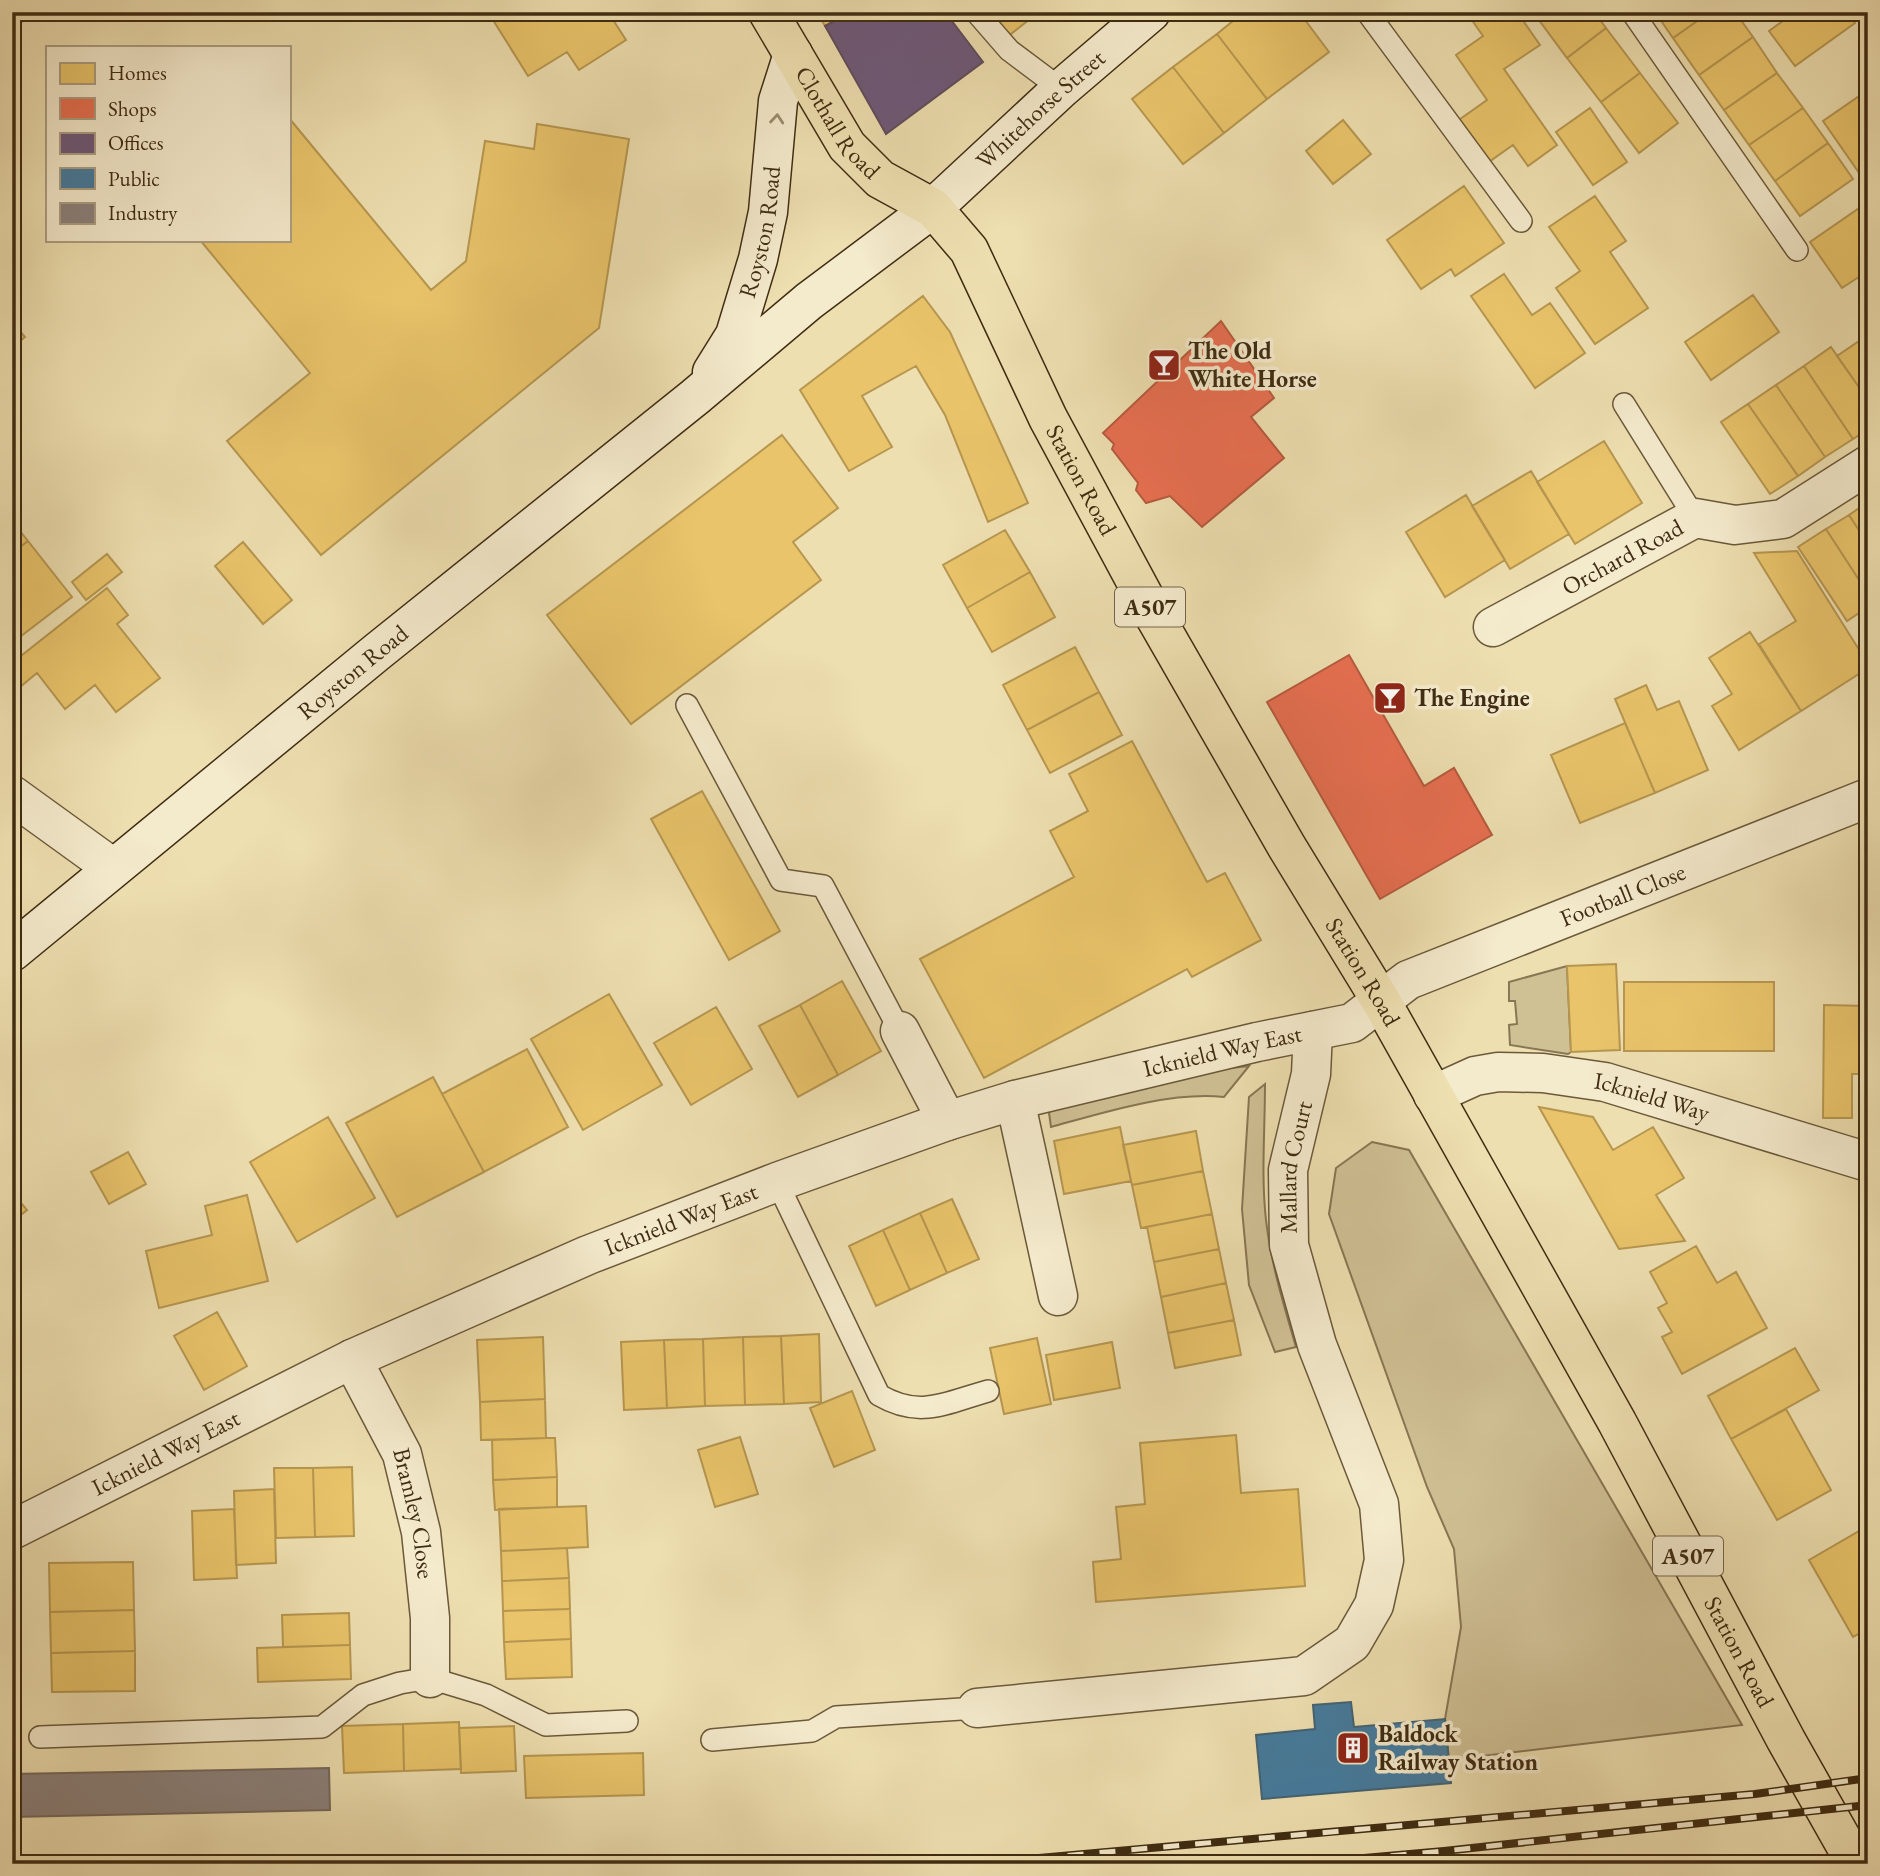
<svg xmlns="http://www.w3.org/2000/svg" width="1880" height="1876" viewBox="0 0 1880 1876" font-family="'EB Garamond',serif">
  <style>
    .green { fill: #d0c195; stroke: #887654; stroke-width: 2 }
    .homes { fill: #e9c46a; stroke: #b69650; stroke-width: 2 }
    .shops { fill: #e76f51; stroke: #b55b3e; stroke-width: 2 }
    .offices { fill: #6d597a; stroke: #5f4c5b; stroke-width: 2 }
    .public { fill: #457b9d; stroke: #436373; stroke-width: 2 }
    .industry { fill: #8a817c; stroke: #74685c; stroke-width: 2 }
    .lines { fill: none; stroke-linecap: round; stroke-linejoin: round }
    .service-casing { stroke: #6b593a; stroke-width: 24 }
    .minor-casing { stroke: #6b593a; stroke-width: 41 }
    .tertiary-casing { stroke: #6b593a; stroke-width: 41 }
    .secondary-casing { stroke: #3f2c12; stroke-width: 41 }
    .primary-casing { stroke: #3f2c12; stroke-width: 41 }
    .service { stroke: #f4eacc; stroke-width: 21 }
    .minor { stroke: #f4eacc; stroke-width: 38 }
    .tertiary { stroke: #f4eacc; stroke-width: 38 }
    .secondary { stroke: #f4eacc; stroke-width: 38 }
    .primary { stroke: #eedfb0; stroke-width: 38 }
    .rail-casing { stroke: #3f2c12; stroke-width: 8 }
    .rail { stroke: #f4eacc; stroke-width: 5; stroke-dasharray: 16; stroke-linecap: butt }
    .oneway { stroke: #9a8b6f }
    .labels { text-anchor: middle; stroke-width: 7; stroke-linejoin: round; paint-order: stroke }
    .shield { fill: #f4eacc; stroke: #75654a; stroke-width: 2 }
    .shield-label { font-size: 23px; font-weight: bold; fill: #3f2c12 }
    .street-label { font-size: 24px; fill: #3f2c12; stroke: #f4eacc }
    .poi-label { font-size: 24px; font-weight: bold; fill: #3f2c12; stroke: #f4eacc; text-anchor: start }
  </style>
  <rect width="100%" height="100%" fill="#eedfb0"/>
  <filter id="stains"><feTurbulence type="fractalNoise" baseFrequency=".00286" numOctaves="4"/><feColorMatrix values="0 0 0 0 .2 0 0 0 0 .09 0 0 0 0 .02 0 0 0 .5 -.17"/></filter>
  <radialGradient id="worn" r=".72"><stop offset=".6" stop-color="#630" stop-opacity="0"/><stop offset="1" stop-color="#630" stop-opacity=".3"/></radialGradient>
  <path class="green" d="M 1567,966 L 1571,1052 L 1568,1054 L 1510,1045 L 1509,1025 L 1517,1024 L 1515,1001 L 1509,1001 L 1509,982 Z
    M 1249,1066 L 1224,1097 C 1171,1091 1102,1113 1051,1127 L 1049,1113 L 1058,1100 L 1157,1076 Z
    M 1265,1084 C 1265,1130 1261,1176 1266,1220 C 1271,1264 1284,1306 1296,1347 L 1275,1352 L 1249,1285 L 1242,1209 L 1249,1097 Z
    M 1372,1142 L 1409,1150 L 1742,1725 L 1449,1760 L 1445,1719 L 1461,1627 L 1454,1549 L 1427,1487 L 1329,1214 L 1336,1168 Z"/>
  <path class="homes" d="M 12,12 L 34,12 L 12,30 Z
    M 488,12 L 608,12 L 626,40 L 579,70 L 567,52 L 528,76 Z
    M 817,12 L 852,12 L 825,26 Z
    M 987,12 L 1039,12 L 1007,37 Z
    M 1244,12 L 1299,12 L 1329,52 L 1267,99 L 1217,34 Z
    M 1474,12 L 1517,12 L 1540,45 L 1504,69 L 1557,145 L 1528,166 L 1513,145 L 1486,164 L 1456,122 L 1487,100 L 1456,55 L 1483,36 L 1469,16 Z
    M 1533,12 L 1594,12 L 1606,28 L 1567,58 Z
    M 1655,12 L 1710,12 L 1673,38 Z
    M 1710,12 L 1735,12 L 1753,37 L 1699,75 L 1673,38 Z
    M 1778,12 L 1848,12 L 1855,23 L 1795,66 L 1769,31 L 1784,20 Z
    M 1606,28 L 1640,73 L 1601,102 L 1567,58 Z
    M 1217,34 L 1267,99 L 1224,133 L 1173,67 Z
    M 1753,37 L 1777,73 L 1724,110 L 1699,75 Z
    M 1173,67 L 1224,133 L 1183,164 L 1132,99 Z
    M 1640,73 L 1678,123 L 1639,153 L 1601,102 Z
    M 1777,73 L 1803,108 L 1749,145 L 1724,110 Z
    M 1868,90 L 1868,178 L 1864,180 L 1823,121 Z
    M 1590,108 L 1627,162 L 1593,185 L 1556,132 Z
    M 1803,108 L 1828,143 L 1775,181 L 1749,145 Z
    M 289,118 L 431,290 L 466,261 L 485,141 L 534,149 L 537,124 L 629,139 L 599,328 L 321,555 L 227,441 L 310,373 L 200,240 L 289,240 Z
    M 1343,120 L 1371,154 L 1333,184 L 1306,151 Z
    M 1828,143 L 1853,179 L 1800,216 L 1775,181 Z
    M 1464,186 L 1504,243 L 1455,276 L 1451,269 L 1421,289 L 1387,240 Z
    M 1595,196 L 1626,241 L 1610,252 L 1648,308 L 1595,344 L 1556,288 L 1580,271 L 1549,227 Z
    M 1868,202 L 1868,271 L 1842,288 L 1810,242 Z
    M 1504,274 L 1532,315 L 1550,303 L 1585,353 L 1535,388 L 1471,296 Z
    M 1753,295 L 1779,332 L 1711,380 L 1685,342 Z
    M 923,296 L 950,332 L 1028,503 L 988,522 L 945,415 L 916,366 L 862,396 L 892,447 L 849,471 L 800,390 Z
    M 12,322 L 25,337 L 12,348 Z
    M 1868,335 L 1868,400 L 1837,356 Z
    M 1831,347 L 1868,400 L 1868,429 L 1853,439 L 1804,366 Z
    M 1804,366 L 1853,439 L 1825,457 L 1776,385 Z
    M 1776,385 L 1825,457 L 1798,476 L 1748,404 Z
    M 1748,404 L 1798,476 L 1770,494 L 1721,422 Z
    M 782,435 L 838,508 L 793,542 L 821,580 L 631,724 L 547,615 Z
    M 1604,441 L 1642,503 L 1575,544 L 1537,482 Z
    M 1531,471 L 1569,534 L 1510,569 L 1472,506 Z
    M 1466,495 L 1505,560 L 1445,597 L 1406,532 Z
    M 1868,502 L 1868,544 L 1849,515 Z
    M 1849,515 L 1868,544 L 1868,579 L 1861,583 L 1826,529 Z
    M 12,521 L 28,541 L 12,553 Z
    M 1826,529 L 1868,594 L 1868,607 L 1847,621 L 1798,547 Z
    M 1005,530 L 1030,572 L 967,608 L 943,565 Z
    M 28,541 L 72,597 L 12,643 L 12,553 Z
    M 243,542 L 292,600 L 263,624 L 215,566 Z
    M 1797,551 L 1868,664 L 1868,668 L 1801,711 L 1759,644 L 1796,621 L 1754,553 Z
    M 107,554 L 122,572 L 86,600 L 72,582 Z
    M 1030,572 L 1055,617 L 992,652 L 967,608 Z
    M 107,588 L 128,615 L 117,624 L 160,678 L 116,712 L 95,685 L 65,709 L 37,673 L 14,692 L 12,663 Z
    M 1750,632 L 1801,711 L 1739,750 L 1712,706 L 1732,694 L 1709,658 Z
    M 1075,647 L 1099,692 L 1027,730 L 1003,685 Z
    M 1646,685 L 1657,710 L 1679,701 L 1708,770 L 1655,793 L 1615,699 Z
    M 1099,692 L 1122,735 L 1050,773 L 1027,730 Z
    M 1625,723 L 1655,793 L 1580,823 L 1551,755 Z
    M 1132,741 L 1207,882 L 1225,873 L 1261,940 L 1192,977 L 1187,969 L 984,1078 L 920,959 L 1074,877 L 1050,831 L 1088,811 L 1069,774 Z
    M 702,791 L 780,931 L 729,960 L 651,819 Z
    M 1616,964 L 1620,1050 L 1571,1052 L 1567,966 Z
    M 842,981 L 881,1051 L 838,1075 L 800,1005 Z
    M 1624,982 L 1774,982 L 1774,1051 L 1624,1051 Z
    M 609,994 L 662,1085 L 583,1130 L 531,1039 Z
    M 800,1005 L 838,1075 L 798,1097 L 759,1026 Z
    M 1824,1005 L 1868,1006 L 1868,1074 L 1852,1074 L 1852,1118 L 1823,1118 Z
    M 716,1007 L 752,1069 L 691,1105 L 654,1043 Z
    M 527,1049 L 568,1127 L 484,1172 L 442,1094 Z
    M 433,1077 L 484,1172 L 397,1217 L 346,1123 Z
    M 1539,1107 L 1593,1117 L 1613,1150 L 1653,1127 L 1684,1178 L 1656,1195 L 1685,1241 L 1619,1249 Z
    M 328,1117 L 375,1198 L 297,1242 L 250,1162 Z
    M 1120,1127 L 1131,1181 L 1064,1194 L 1054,1141 Z
    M 1196,1131 L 1203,1171 L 1132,1185 L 1123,1145 Z
    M 128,1152 L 146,1184 L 109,1204 L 91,1172 Z
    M 1203,1171 L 1212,1214 L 1141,1228 L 1132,1185 Z
    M 12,1192 L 27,1210 L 12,1222 Z
    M 247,1195 L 268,1281 L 159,1308 L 146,1251 L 212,1235 L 205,1206 Z
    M 952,1199 L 979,1259 L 947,1273 L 920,1213 Z
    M 920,1213 L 947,1273 L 910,1290 L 883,1230 Z
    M 1212,1214 L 1219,1249 L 1154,1262 L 1147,1227 Z
    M 883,1230 L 910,1290 L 876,1306 L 849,1246 Z
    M 1696,1246 L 1717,1283 L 1736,1272 L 1767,1328 L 1682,1374 L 1662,1337 L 1672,1332 L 1658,1308 L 1667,1303 L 1650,1272 Z
    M 1219,1249 L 1226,1283 L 1161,1297 L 1154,1262 Z
    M 1226,1283 L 1234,1320 L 1168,1333 L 1161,1297 Z
    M 217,1312 L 247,1366 L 204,1390 L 174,1336 Z
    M 1234,1320 L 1241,1355 L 1175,1368 L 1168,1333 Z
    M 819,1334 L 821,1402 L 784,1404 L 781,1336 Z
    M 781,1336 L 784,1404 L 745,1405 L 743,1337 Z
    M 543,1337 L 545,1399 L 480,1402 L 477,1340 Z
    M 743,1337 L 745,1405 L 705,1406 L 703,1339 Z
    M 1037,1338 L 1051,1404 L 1004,1414 L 990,1348 Z
    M 703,1339 L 705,1406 L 667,1408 L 664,1340 Z
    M 664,1340 L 667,1408 L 624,1410 L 621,1342 Z
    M 1112,1342 L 1120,1388 L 1054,1400 L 1046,1355 Z
    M 1795,1348 L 1819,1390 L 1731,1439 L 1708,1396 Z
    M 852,1391 L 875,1450 L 834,1467 L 810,1408 Z
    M 545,1399 L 546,1438 L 481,1440 L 480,1402 Z
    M 1786,1409 L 1831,1490 L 1777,1520 L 1731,1439 Z
    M 1236,1435 L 1241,1493 L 1298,1489 L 1305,1586 L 1096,1602 L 1093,1562 L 1121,1559 L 1116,1507 L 1145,1504 L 1140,1443 Z
    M 740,1437 L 758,1494 L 715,1507 L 698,1450 Z
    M 546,1438 L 555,1438 L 557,1477 L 493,1480 L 492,1440 Z
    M 352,1467 L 354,1536 L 315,1537 L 313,1468 Z
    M 274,1468 L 313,1468 L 315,1537 L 276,1538 Z
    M 557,1477 L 557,1507 L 495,1510 L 493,1480 Z
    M 274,1489 L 276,1563 L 236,1565 L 234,1491 Z
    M 586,1506 L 588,1547 L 501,1551 L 499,1509 Z
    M 234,1509 L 237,1578 L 194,1580 L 192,1511 Z
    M 1866,1527 L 1868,1629 L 1853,1637 L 1809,1560 Z
    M 567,1548 L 569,1578 L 502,1581 L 501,1551 Z
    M 133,1562 L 134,1610 L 50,1612 L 49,1563 Z
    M 569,1578 L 570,1609 L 503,1611 L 502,1581 Z
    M 570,1609 L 571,1639 L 504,1642 L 503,1611 Z
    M 134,1610 L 135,1651 L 51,1653 L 50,1612 Z
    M 349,1613 L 350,1645 L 283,1647 L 282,1615 Z
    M 571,1639 L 572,1677 L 506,1679 L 504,1642 Z
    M 350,1645 L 351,1679 L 258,1682 L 257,1648 Z
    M 135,1651 L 135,1691 L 52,1692 L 51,1653 Z
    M 459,1722 L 461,1769 L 404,1771 L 403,1724 Z
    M 403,1724 L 404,1771 L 344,1773 L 342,1726 Z
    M 514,1726 L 516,1771 L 461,1773 L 459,1728 Z
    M 643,1753 L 644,1795 L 526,1798 L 524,1756 Z"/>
  <path class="shops" d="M 1221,321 L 1274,398 L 1251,417 L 1284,458 L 1202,527 L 1170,496 L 1146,503 L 1136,490 L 1138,483 L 1112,449 L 1114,444 L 1103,433 Z
    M 1349,655 L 1424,786 L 1454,768 L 1492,835 L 1380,899 L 1267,702 Z"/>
  <path class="offices" d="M 852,12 L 945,12 L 983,62 L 886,134 L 825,26 Z"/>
  <path class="public" d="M 1351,1702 L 1354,1727 L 1445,1719 L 1451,1783 L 1262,1799 L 1256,1735 L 1315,1729 L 1313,1705 Z"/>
  <path class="industry" d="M 329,1768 L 330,1810 L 12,1817 L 12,1774 Z"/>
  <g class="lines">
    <defs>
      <path id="service" d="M 976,12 L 1009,50 L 1061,89
        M 1367,12 L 1521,221
        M 1632,12 L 1797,250
        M 1624,404 L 1695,518
        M 687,705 L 781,880 L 823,886 L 900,1031
        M 777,1182 L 879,1395 C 920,1419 945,1403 988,1391
        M 40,1737 L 322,1727 L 363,1695 L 400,1683 L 430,1678 L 486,1695 L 546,1725 L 627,1721
        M 712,1740 L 812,1731 L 836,1717 L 977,1708"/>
      <g id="minor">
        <path id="s1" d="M 1493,627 L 1695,518 L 1735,525 L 1783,519 L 1868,465"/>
        <path d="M 12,795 L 113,868"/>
        <path d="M 900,1031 L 947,1121"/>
        <path d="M 1015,1100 L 1058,1296"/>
        <path id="s2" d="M 352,1359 L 402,1454 L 421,1532 L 430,1618 L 430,1678"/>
        <path id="s3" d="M 12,1530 L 352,1359 L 588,1255 L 777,1182 L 947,1121 L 1015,1100 L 1257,1042 L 1352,1023 L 1408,980 L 1868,798"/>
        <path id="s4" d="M 977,1708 L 1304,1676 L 1352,1643 L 1374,1605 L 1384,1560 L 1379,1504 L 1317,1345 L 1289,1245 L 1288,1170 L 1311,1074 L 1313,1031"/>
      </g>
      <g id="tertiary">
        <path id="s5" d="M 1433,1095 L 1475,1076 L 1498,1072 L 1543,1073 L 1605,1082 L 1868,1162"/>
      </g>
      <g id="secondary">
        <path id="s6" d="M 712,372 L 735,335 L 758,259 L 768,212 L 778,101 L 793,54"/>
        <path id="s7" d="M 12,952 L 377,652 L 695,397 L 809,301 L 933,208 L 1061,89 L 1151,12"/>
      </g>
      <g id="primary">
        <path id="s8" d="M 768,12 L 847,146 L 880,179 L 933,208 L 969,250 L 1048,418 L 1155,617 L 1287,847 L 1381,1001 L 1617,1422 L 1786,1740 L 1856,1864"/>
      </g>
    </defs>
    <use href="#service" class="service-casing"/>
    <use href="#minor" class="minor-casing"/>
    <use href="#tertiary" class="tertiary-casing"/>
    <use href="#secondary" class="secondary-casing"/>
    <use href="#primary" class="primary-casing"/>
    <use href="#service" class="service"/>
    <use href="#minor" class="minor"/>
    <use href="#tertiary" class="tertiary"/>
    <use href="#secondary" class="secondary"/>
    <use href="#primary" class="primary"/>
    <defs>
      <path id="rail" d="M 972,1864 L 1755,1794 L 1868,1778
        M 1295,1864 L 1444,1851 L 1868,1805"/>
    </defs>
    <use href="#rail" class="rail-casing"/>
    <use href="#rail" class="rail"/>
  </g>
  <defs><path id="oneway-chevron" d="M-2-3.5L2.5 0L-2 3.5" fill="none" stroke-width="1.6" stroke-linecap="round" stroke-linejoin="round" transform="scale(1.75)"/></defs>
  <use class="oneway" href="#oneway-chevron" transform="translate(777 119) rotate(-85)"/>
  <defs>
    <symbol id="bar-square" viewBox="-11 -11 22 22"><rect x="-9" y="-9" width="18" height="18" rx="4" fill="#8f2418" stroke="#f4eacc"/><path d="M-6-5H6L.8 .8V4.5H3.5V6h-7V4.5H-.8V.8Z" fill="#fff"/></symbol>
    <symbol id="building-square" viewBox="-11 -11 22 22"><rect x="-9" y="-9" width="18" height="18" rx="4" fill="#8f2418" stroke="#f4eacc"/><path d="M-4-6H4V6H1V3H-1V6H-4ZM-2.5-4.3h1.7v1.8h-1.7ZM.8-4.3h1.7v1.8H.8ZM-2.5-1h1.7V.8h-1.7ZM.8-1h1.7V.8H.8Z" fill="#fff"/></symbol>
  </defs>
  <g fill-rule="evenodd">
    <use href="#bar-square" x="1145" y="346" width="38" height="38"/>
    <use href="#bar-square" x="1371" y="679" width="38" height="38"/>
    <use href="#building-square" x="1334" y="1729" width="38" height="38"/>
  </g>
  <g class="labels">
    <g class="shield">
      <rect x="1115" y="587.5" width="70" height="39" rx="5"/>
      <rect x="1653" y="1536.5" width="70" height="39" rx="5"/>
    </g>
    <g class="shield-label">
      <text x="1150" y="615">A507</text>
      <text x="1688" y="1564">A507</text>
    </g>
    <g class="street-label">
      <text dy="8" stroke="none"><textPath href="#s7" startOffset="1330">Whitehorse Street</textPath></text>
      <text dy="8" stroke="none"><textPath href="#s8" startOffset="131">Clothall Road</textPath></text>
      <text dy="8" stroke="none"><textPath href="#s6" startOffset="150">Royston Road</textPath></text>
      <text dy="8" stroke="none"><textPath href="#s8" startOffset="574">Station Road</textPath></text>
      <text dy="8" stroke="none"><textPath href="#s1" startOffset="147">Orchard Road</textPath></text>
      <text dy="8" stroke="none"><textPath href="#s7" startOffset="441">Royston Road</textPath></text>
      <text dy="8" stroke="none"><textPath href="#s3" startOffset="1740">Football Close</textPath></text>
      <text dy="8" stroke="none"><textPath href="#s8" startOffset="1141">Station Road</textPath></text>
      <text dy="8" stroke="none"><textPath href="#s3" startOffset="1306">Icknield Way East</textPath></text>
      <text dy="8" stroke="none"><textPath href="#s5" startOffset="226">Icknield Way</textPath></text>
      <text dy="8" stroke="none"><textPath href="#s4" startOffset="886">Mallard Court</textPath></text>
      <text dy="8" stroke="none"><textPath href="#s3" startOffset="738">Icknield Way East</textPath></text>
      <text dy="8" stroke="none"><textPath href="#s3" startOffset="172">Icknield Way East</textPath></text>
      <text dy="8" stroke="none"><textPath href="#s2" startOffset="168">Bramley Close</textPath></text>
      <text dy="8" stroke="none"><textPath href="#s8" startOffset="1918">Station Road</textPath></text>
    </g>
    <g class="poi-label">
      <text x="1188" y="359">The Old<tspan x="1188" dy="28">White Horse</tspan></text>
      <text x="1414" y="706">The Engine</text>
      <text x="1378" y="1742">Baldock<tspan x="1378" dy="28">Railway Station</tspan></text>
    </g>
  </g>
  <rect width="1880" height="1876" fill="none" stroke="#eedfb0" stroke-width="42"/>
  <rect x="14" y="14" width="1852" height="1848" fill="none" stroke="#3f2c12" stroke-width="3.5"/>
  <rect x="21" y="21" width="1838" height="1834" fill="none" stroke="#3f2c12" stroke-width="2"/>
  <rect x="46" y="46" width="245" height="196" fill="#f4eacc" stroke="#ac9e82" stroke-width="2"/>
  <rect x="60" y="63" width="35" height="21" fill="#e9c46a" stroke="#ac9e82" stroke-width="2"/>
  <text x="108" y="80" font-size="21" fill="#3f2c12">Homes</text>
  <rect x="60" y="98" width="35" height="21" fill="#e76f51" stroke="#ac9e82" stroke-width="2"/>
  <text x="108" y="116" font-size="21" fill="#3f2c12">Shops</text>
  <rect x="60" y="133" width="35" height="21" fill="#6d597a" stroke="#ac9e82" stroke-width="2"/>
  <text x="108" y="150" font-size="21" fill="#3f2c12">Offices</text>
  <rect x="60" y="168" width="35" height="21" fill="#457b9d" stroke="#ac9e82" stroke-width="2"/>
  <text x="108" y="186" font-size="21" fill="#3f2c12">Public</text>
  <rect x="60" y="203" width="35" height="21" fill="#8a817c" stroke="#ac9e82" stroke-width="2"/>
  <text x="108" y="220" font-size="21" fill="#3f2c12">Industry</text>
  <rect width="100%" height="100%" filter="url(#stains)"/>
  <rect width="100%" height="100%" fill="url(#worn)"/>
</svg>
